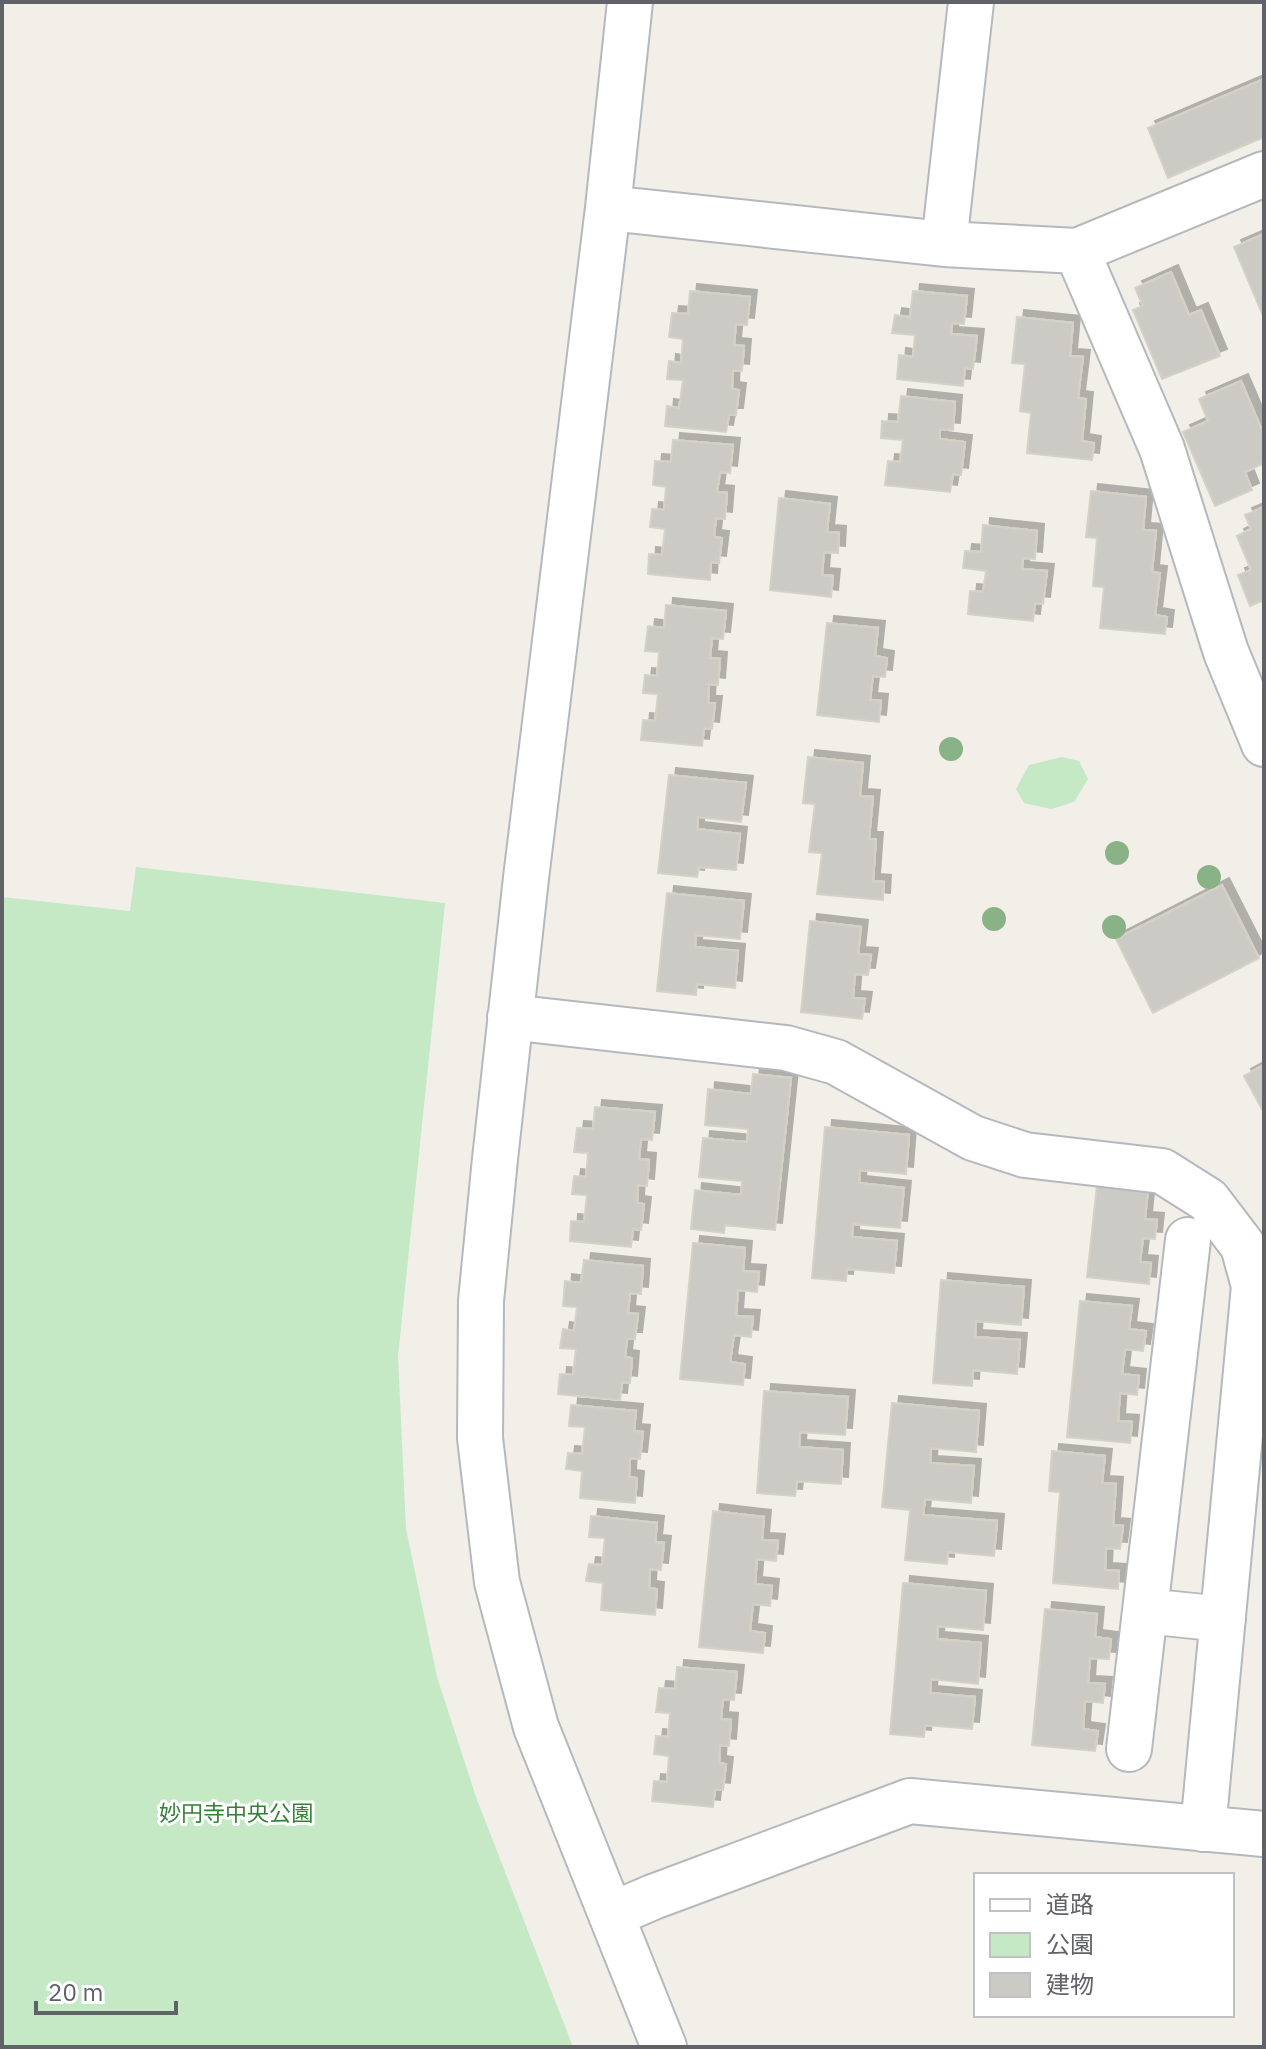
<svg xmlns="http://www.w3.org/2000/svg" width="1266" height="2049" viewBox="0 0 1266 2049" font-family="'IBM Plex Sans','Noto Sans JP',sans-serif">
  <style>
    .green { fill: #c5e8c5 }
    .building { fill: #cccac5; stroke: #d6d1c6; stroke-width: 2; filter: url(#shadow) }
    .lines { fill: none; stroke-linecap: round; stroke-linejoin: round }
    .minor-casing { stroke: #b5b8bc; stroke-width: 48 }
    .minor { stroke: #fff; stroke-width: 44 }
    .tree { fill: #89b387 }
    .labels { text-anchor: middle; stroke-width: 6; stroke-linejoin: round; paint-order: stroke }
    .park-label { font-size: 22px; fill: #348238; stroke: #fff }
  </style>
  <defs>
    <filter id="shadow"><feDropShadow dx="7" dy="-7" stdDeviation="0" flood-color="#0004"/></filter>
  </defs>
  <rect width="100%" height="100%" fill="#f1efe8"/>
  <path class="green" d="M 1062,757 L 1079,761 L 1088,779 L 1074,802 L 1051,809 L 1024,803 L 1016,789 L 1029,765 Z
    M 136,867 L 445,903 L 398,1356 L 406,1529 L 437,1677 L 476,1797 L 573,2047 L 2,2047 L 2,897 L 130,911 Z"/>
  <path class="building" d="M 1264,79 L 1264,137 L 1168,178 L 1148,128 Z
    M 1264,234 L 1264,318 L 1234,247 Z
    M 1171,272 L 1189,315 L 1201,310 L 1220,356 L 1162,379 L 1133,310 L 1143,306 L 1135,288 Z
    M 690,291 L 750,297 L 747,325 L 736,324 L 734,345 L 744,346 L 742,371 L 733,370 L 732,389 L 739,390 L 736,415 L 729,415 L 726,432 L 665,426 L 667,406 L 679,408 L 683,380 L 667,379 L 669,361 L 681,363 L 683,339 L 669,337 L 672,313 L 688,314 Z
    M 913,291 L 967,296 L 964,324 L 952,323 L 951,334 L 977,336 L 973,369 L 965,368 L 963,386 L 897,379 L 899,355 L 913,357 L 915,335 L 892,333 L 895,315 L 910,317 Z
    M 1017,317 L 1073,323 L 1070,356 L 1083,357 L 1078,398 L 1086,399 L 1082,441 L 1094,443 L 1092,460 L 1027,453 L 1031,413 L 1020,411 L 1025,364 L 1012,363 Z
    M 1241,381 L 1264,435 L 1264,463 L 1245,472 L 1252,490 L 1215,506 L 1183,432 L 1208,421 L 1199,399 Z
    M 901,396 L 955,402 L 953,430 L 940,429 L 940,439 L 965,442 L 961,475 L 953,474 L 950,492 L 885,485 L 888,461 L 900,462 L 903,440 L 881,438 L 882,421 L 898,422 Z
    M 673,440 L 733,445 L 730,473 L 720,472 L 717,492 L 727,493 L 725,519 L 716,518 L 714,537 L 722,538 L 719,563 L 711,562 L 710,580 L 648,574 L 649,554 L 662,555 L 665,529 L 650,527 L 652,509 L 664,510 L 666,487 L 653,485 L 655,461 L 671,462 Z
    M 1091,491 L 1146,497 L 1143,530 L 1156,531 L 1152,572 L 1160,573 L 1155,615 L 1167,617 L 1165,634 L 1100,628 L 1104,587 L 1093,586 L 1097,538 L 1086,537 Z
    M 779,498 L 830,504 L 827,532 L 839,533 L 838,553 L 824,552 L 822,575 L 833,576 L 831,597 L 770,590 Z
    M 1264,507 L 1264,600 L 1250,606 L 1238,575 L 1251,570 L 1237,536 L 1251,529 L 1245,515 Z
    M 983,525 L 1037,531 L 1035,559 L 1023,558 L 1022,569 L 1047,571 L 1043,604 L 1035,603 L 1033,621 L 968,614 L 970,591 L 983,592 L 986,571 L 963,568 L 965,551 L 981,552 Z
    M 666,605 L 726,611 L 723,639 L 712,638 L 710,658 L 720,659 L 718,685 L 709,684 L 708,703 L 715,703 L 712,729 L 704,728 L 702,746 L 641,740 L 643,720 L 655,721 L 658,694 L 643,693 L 645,675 L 657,676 L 659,652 L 645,651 L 648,626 L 664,628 Z
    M 827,623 L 878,628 L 875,656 L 887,658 L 885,677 L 873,676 L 870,700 L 881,701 L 879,722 L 817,715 Z
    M 808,757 L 863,763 L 860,796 L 873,797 L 869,839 L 876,839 L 873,881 L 884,882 L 883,900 L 817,894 L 822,853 L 809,852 L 815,804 L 803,803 Z
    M 669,775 L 746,783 L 741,822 L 698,817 L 697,829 L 740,834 L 736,870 L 699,867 L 697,877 L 658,873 Z
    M 1222,885 L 1259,958 L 1153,1013 L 1116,939 Z
    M 667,893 L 744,901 L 740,939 L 696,935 L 695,947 L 738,951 L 735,988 L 697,984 L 696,995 L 657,991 Z
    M 810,921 L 861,927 L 858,954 L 871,955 L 868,975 L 855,974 L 853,998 L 865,999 L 862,1019 L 801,1012 Z
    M 1264,1065 L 1264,1113 L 1244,1076 Z
    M 753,1074 L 791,1078 L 775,1230 L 725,1225 L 724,1233 L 691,1229 L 695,1190 L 741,1195 L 742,1181 L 699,1177 L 703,1138 L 747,1142 L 748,1129 L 705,1125 L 708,1089 L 751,1094 Z
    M 595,1107 L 655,1112 L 652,1140 L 641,1139 L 639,1159 L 649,1160 L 647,1186 L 638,1185 L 637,1203 L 644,1204 L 641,1230 L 633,1229 L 631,1247 L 570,1241 L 571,1221 L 584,1222 L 587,1195 L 572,1194 L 574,1176 L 586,1177 L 588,1153 L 574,1152 L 577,1128 L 593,1129 Z
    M 825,1127 L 909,1135 L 906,1174 L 860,1170 L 859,1183 L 904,1188 L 900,1228 L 853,1224 L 852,1237 L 897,1241 L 894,1273 L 847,1269 L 846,1281 L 812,1278 Z
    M 1097,1185 L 1148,1190 L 1145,1219 L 1157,1220 L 1155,1239 L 1143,1238 L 1140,1262 L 1151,1263 L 1149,1284 L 1087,1277 Z
    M 693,1243 L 745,1248 L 743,1271 L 759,1272 L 757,1292 L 738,1290 L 736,1316 L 753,1317 L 751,1337 L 734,1335 L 730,1362 L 745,1364 L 743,1385 L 680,1379 Z
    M 584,1260 L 643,1266 L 641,1294 L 630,1293 L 628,1313 L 638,1314 L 635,1339 L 627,1339 L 625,1357 L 632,1358 L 630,1383 L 622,1382 L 620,1400 L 558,1394 L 560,1374 L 573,1375 L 576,1349 L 560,1348 L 563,1329 L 574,1331 L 577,1307 L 563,1306 L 565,1281 L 581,1283 Z
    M 941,1280 L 1024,1287 L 1021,1325 L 976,1321 L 975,1337 L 1020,1340 L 1017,1374 L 973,1370 L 972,1386 L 933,1383 Z
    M 1080,1301 L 1132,1306 L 1129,1329 L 1146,1331 L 1143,1351 L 1125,1349 L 1122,1374 L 1139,1376 L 1137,1395 L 1120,1393 L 1118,1421 L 1132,1422 L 1130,1443 L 1067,1437 Z
    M 764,1391 L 848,1397 L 845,1435 L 800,1432 L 799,1447 L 843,1450 L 841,1484 L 797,1481 L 795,1496 L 757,1493 Z
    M 892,1403 L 979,1411 L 976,1452 L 931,1448 L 930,1463 L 974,1466 L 971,1503 L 925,1499 L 923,1515 L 997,1521 L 994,1556 L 948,1552 L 947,1564 L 905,1560 L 910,1510 L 882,1507 Z
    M 571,1405 L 636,1411 L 634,1431 L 643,1432 L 640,1459 L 630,1458 L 629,1477 L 637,1478 L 635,1503 L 580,1498 L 582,1471 L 566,1469 L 568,1453 L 582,1454 L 585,1427 L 569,1426 Z
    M 1052,1451 L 1105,1456 L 1102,1483 L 1116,1484 L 1113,1525 L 1123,1526 L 1120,1549 L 1106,1548 L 1105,1570 L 1119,1571 L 1118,1589 L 1053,1583 L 1060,1492 L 1049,1491 Z
    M 713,1511 L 764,1517 L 762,1540 L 778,1541 L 776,1561 L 757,1559 L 755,1584 L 772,1586 L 770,1606 L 753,1604 L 750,1631 L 765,1633 L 763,1653 L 699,1647 Z
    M 591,1516 L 657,1523 L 655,1542 L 664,1543 L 661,1570 L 650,1569 L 649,1588 L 657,1589 L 655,1615 L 601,1610 L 603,1583 L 586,1581 L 589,1564 L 602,1565 L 605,1538 L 589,1537 Z
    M 903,1583 L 986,1591 L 983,1630 L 938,1626 L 937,1639 L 981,1643 L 978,1684 L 931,1679 L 930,1693 L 975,1697 L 972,1729 L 925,1725 L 924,1737 L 890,1734 Z
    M 1045,1609 L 1097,1614 L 1095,1637 L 1111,1639 L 1109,1659 L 1090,1658 L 1088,1683 L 1105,1684 L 1103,1703 L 1085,1701 L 1083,1729 L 1098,1731 L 1095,1751 L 1032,1745 Z
    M 677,1667 L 737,1672 L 734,1700 L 723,1699 L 721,1719 L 731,1720 L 729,1746 L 720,1745 L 719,1763 L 726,1764 L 723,1790 L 715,1789 L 713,1807 L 652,1801 L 654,1781 L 667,1782 L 669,1756 L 654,1754 L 656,1736 L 668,1737 L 670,1713 L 656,1712 L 659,1688 L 675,1689 Z"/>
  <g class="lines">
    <defs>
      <path id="minor" d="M 630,2 L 608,208 L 526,878 L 495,1159 L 481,1301 L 480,1438 L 497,1582 L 536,1727 L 664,2047
        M 608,208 L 944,244 L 1077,251 L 1264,174
        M 944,244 L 971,2
        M 1077,251 L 1162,449 L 1226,652 L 1264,744
        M 510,1017 L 786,1048 L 836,1062 L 973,1138 L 1025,1155 L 1162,1171 L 1208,1200 L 1243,1246 L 1254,1286 L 1203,1829
        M 1145,1611 L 1223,1619
        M 1129,1749 L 1188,1240
        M 611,1915 L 653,1897 L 910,1801 L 1264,1834"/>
    </defs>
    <use href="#minor" class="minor-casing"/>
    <use href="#minor" class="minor"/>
  </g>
  <g class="tree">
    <circle cx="951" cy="749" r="12"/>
    <circle cx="1117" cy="853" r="12"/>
    <circle cx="1209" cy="877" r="12"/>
    <circle cx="994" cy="919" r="12"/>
    <circle cx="1114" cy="927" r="12"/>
  </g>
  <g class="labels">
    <g class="park-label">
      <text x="236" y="1821">妙円寺中央公園</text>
    </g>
  </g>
  <rect width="1266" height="2049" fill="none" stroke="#5f6368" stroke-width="8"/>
  <rect x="974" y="1873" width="260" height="144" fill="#ffffff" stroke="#bfc1c3" stroke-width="2"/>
  <rect x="990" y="1899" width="40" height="12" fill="#ffffff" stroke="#bfc1c3" stroke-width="2"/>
  <text x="1046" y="1913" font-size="24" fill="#5f6368">道路</text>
  <rect x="990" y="1933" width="40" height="24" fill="#c5e8c5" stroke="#bfc1c3" stroke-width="2"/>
  <text x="1046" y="1953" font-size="24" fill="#5f6368">公園</text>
  <rect x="990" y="1973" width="40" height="24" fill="#cccac5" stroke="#bfc1c3" stroke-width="2"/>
  <text x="1046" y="1993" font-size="24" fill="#5f6368">建物</text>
  <path d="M36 2001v12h140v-12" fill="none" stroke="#5f6368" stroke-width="4"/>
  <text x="48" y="2001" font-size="24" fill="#5f6368" stroke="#ffffff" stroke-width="6" paint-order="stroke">20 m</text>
</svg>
